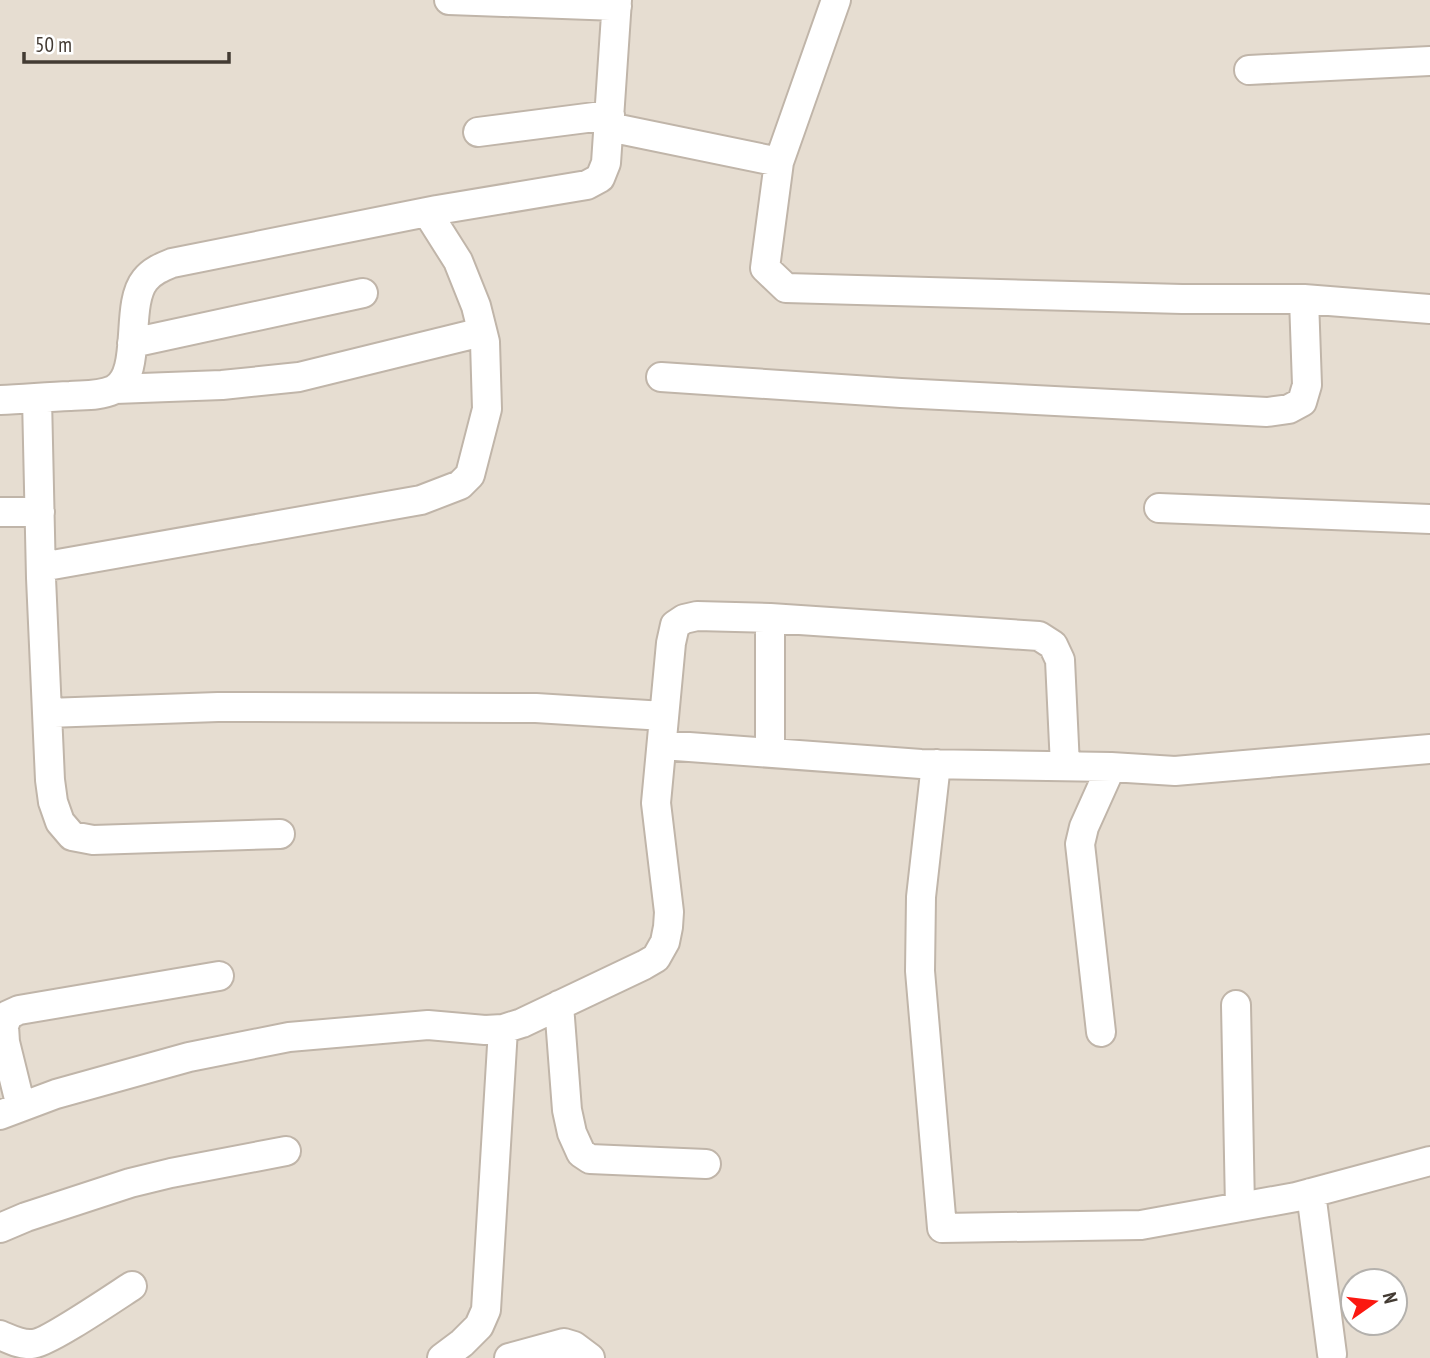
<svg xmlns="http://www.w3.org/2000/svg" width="1430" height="1358" viewBox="0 0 1430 1358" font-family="'PT Sans Narrow',sans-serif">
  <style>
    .residential { fill: #e6ddd1; fill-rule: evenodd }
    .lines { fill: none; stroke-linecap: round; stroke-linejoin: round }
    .street-casing { stroke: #c0b5a9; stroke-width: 32 }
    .street { stroke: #fff; stroke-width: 28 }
  </style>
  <rect width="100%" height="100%" fill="#f2ece3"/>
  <path class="residential" d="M 0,0 L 1430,0 L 1430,1358 L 0,1358 ZM 1353,1281 L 1395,1281 L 1395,1323 L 1353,1323 Z"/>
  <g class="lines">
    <defs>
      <path id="street" d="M 449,0 L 617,6
        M 1249,70 L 1430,61
        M 609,127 L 779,162 L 836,0
        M 478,132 L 610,115
        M 779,162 L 765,268 L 786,288 L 1182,299 L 1304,299 L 1430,309
        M 132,343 L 363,293
        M 661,377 L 901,393 L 1267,412 L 1289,409 L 1302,402 L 1307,385 L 1304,299
        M 115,389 L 222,385 L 299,377 L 482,332
        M 37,398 L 41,578 L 50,780 L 53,802 L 60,822 L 72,836 L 93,840 L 280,834
        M 0,400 C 23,399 47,397 70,396 C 84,395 100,396 113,390 C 144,375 124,306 145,280 C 152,271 162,267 172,263 L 437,210 L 587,185 L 600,178 L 606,163 L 617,0
        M 1159,508 L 1430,519
        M 0,512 L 40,512
        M 41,567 L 421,500 L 460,485 L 470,475 L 487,409 L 485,342 L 476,306 L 458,261 L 427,212
        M 47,713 L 218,707 L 536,708 L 664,716
        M 662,745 L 921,764 L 1111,767 L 1175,771 L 1430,749
        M 770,752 L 770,618
        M 936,764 L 921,897 L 920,971 L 942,1228 L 1141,1225 L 1296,1197 L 1430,1161
        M 559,1005 L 567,1110 L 572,1133 L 581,1153 L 590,1159 L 706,1164
        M 1236,1005 L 1240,1207
        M 1101,1032 L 1080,844 L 1084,827 L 1111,767
        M 21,1107 L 5,1042 L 4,1026 L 8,1015 L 19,1010 L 219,976
        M 0,1115 L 56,1094 L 189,1057 L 289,1037 L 428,1025 L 485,1030 L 503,1029 L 522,1023 L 644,965 L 656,958 L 665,942 L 668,927 L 669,912 L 656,803 L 671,643 L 675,625 L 684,619 L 697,616 L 770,618 L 1039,636 L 1053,645 L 1060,660 L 1065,766
        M 1311,1193 L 1332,1354
        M 0,1228 L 26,1217 L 130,1183 L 171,1173 L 286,1151
        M 0,1335 C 10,1339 20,1345 32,1344 C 46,1344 115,1297 132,1286
        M 442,1358 L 462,1343 L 479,1326 L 486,1310 L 503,1029
        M 509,1358 L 564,1343 L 574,1346 L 590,1358"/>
    </defs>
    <use href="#street" class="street-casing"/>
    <use href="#street" class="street"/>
  </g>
  <g transform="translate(1374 1302) rotate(76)"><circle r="33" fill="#ffffff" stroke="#b4b1ad" stroke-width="2"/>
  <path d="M0-5L12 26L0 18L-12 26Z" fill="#fb1811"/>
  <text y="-10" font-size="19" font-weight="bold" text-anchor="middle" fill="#433b33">N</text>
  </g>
  <path d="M24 52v10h205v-10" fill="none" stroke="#433b33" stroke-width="3.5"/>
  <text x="35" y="52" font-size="21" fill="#433b33" stroke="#ffffff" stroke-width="5" paint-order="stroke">50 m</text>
</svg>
